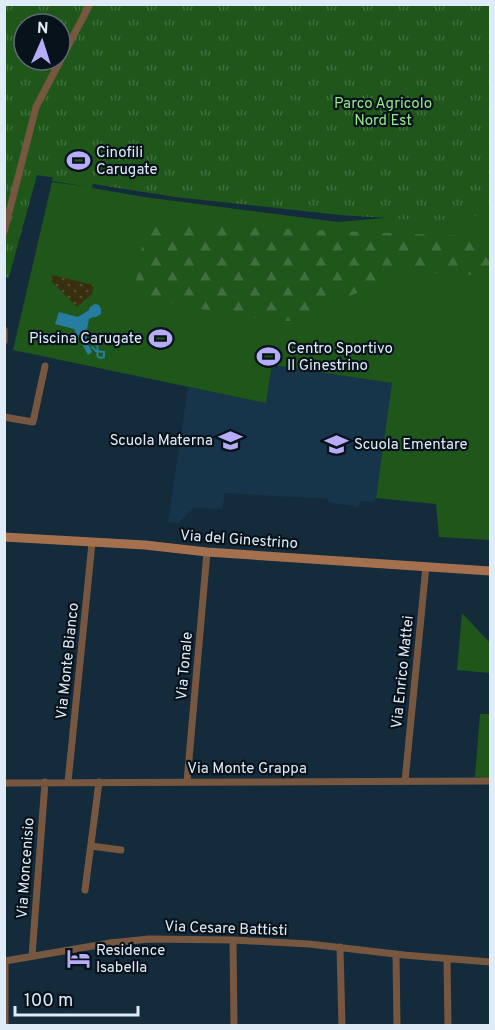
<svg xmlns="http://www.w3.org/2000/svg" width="495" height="1030" viewBox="0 0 495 1030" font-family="Overpass,sans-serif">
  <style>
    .built { fill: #16344a }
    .green { fill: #1f571b }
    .forest { fill: url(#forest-firs) }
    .sand { fill: url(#sand-dots) }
    .park { fill: url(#park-tufts); fill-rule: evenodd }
    .water { fill: #277ca1 }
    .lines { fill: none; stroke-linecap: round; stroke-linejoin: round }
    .stream { stroke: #277ca1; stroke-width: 2 }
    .street { stroke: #785741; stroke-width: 7 }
    .secondary { stroke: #a4704d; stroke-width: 9 }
    .labels { text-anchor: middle; stroke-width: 4.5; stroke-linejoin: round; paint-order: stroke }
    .park-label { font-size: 15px; fill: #93e88a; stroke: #08121a }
    .poi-label { font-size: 15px; fill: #dfecf8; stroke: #08121a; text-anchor: start }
    .street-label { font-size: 15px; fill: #dfecf8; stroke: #08121a }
  </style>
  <defs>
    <pattern id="forest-firs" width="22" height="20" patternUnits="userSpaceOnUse" patternTransform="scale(1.5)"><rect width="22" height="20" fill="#1f571b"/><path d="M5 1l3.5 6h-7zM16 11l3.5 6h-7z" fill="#3f6f3d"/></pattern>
    <pattern id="sand-dots" width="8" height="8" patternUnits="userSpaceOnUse" patternTransform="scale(1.5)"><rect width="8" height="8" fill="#382f0f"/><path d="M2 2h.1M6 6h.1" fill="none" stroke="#544d33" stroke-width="1.8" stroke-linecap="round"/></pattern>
    <pattern id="park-tufts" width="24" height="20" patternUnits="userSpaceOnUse" patternTransform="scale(1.5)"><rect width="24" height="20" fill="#1f571b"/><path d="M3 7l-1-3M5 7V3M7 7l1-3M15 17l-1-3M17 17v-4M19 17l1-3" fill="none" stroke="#3f6f3d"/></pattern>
  </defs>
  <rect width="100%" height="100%" fill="#142b3c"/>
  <path class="built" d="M 272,365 L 393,383 L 376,498 L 374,502 L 361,501 L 358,507 L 328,502 L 328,499 L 225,493 L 222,509 L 194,508 L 178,523 L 168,522 L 188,387 L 266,403 Z"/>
  <path class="green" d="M 64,133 L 103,142 L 92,188 L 144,197 L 338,222 L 490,209 L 490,540 L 439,537 L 436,504 L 376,498 L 392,383 L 272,365 L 266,403 L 13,350 L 52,182 L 90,187 L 52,181 Z
    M 462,613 L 490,643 L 490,673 L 457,670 Z
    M 480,714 L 490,714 L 490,778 L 475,777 Z"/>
  <path class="forest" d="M 155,224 L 490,237 L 490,276 L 405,271 L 295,321 L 276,321 L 202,309 L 145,297 L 139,288 L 136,281 L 143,241 L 147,232 Z"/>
  <path class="sand" d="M 52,275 L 94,285 L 92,294 L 77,307 L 51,281 Z"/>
  <path class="park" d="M 4,5 L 490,5 L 490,214 L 432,221 L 340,215 L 175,197 L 37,175 L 9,277 L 5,278 ZM 24,24 L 60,24 L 60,60 L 24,60 Z"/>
  <path class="water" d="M 95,304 L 99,305 L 101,309 L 101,314 L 96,317 L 93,317 L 89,319 L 86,334 L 87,337 L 85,338 L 92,352 L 88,355 L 74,329 L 55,324 L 59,312 L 78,317 L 89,310 L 90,307 Z"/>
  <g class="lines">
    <path class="stream" d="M 85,336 L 89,343 L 97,345 C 99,349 96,354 98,357 L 101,358 L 104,357 L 104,352 L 96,351 L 92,347"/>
    <path class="street" d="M 4,232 L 36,107 L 90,4
      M 4,330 L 4,341
      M 4,417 L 33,422 L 45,366
      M 405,781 L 426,566
      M 68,782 L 92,543
      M 187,782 L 207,552
      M 4,783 L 490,781
      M 91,846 L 121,850
      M 85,890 L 99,782
      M 233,940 L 234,1026
      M 340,947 L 342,1026
      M 396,954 L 397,1026
      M 32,956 L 45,782
      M 447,959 L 448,1026
      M 5,1026 L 5,961 L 110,943 L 149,939 L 233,940 L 309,944 L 404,955 L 490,962"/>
    <path class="secondary" d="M 4,537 L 145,545 L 207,552 L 490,571"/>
  </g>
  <defs>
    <symbol id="stadium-bare" viewBox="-9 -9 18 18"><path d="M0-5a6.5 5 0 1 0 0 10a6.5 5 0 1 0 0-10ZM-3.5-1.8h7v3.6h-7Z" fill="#b6acf8" stroke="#08121a" stroke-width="2.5" paint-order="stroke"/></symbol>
    <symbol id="school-bare" viewBox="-9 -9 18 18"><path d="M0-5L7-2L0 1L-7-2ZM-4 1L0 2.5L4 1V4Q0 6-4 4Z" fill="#b6acf8" stroke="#08121a" stroke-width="2.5" paint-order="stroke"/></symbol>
    <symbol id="hotel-bare" viewBox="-9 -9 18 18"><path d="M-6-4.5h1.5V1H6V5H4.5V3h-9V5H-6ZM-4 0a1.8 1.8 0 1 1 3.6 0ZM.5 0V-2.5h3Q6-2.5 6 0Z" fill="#b6acf8" stroke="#08121a" stroke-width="2.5" paint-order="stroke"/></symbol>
  </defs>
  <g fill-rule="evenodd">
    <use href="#stadium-bare" x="62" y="144" width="33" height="33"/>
    <use href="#stadium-bare" x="144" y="322" width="33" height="33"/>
    <use href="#stadium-bare" x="252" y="340" width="33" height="33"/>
    <use href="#school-bare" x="214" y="424" width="33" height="33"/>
    <use href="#school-bare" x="320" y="428" width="33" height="33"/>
    <use href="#hotel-bare" x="62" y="942" width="33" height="33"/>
  </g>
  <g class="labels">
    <g class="park-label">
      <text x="383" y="108">Parco Agricolo<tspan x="383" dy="17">Nord Est</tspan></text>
    </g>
    <g class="poi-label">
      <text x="96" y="157">Cinofili<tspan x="96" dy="17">Carugate</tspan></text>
      <text x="142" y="343" text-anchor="end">Piscina Carugate</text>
      <text x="287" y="353">Centro Sportivo<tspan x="287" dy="17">Il Ginestrino</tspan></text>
      <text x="213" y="445" text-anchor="end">Scuola Materna</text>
      <text x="354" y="449">Scuola Ementare</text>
      <text x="96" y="955">Residence<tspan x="96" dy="17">Isabella</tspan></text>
    </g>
    <g class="street-label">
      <text transform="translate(239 539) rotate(4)" y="5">Via del Ginestrino</text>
      <text transform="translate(67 661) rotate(-84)" y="5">Via Monte Bianco</text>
      <text transform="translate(184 666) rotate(-85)" y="5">Via Tonale</text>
      <text transform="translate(402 672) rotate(-84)" y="5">Via Enrico Mattei</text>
      <text x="247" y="773">Via Monte Grappa</text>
      <text transform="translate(25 868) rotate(-86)" y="5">Via Moncenisio</text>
      <text transform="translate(226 928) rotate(2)" y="5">Via Cesare Battisti</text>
    </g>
  </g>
  <rect width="495" height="1030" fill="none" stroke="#dfecf8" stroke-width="12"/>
  <g transform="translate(42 42) rotate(3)"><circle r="28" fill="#08121a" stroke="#5e6973" stroke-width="1.5"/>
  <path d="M0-4.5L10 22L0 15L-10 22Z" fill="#b6acf8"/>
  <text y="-9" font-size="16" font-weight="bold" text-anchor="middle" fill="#dfecf8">N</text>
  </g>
  <path d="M15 1006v9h123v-9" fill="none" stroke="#dfecf8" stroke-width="3"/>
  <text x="24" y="1006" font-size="18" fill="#dfecf8" stroke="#08121a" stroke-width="4.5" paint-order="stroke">100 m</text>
</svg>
